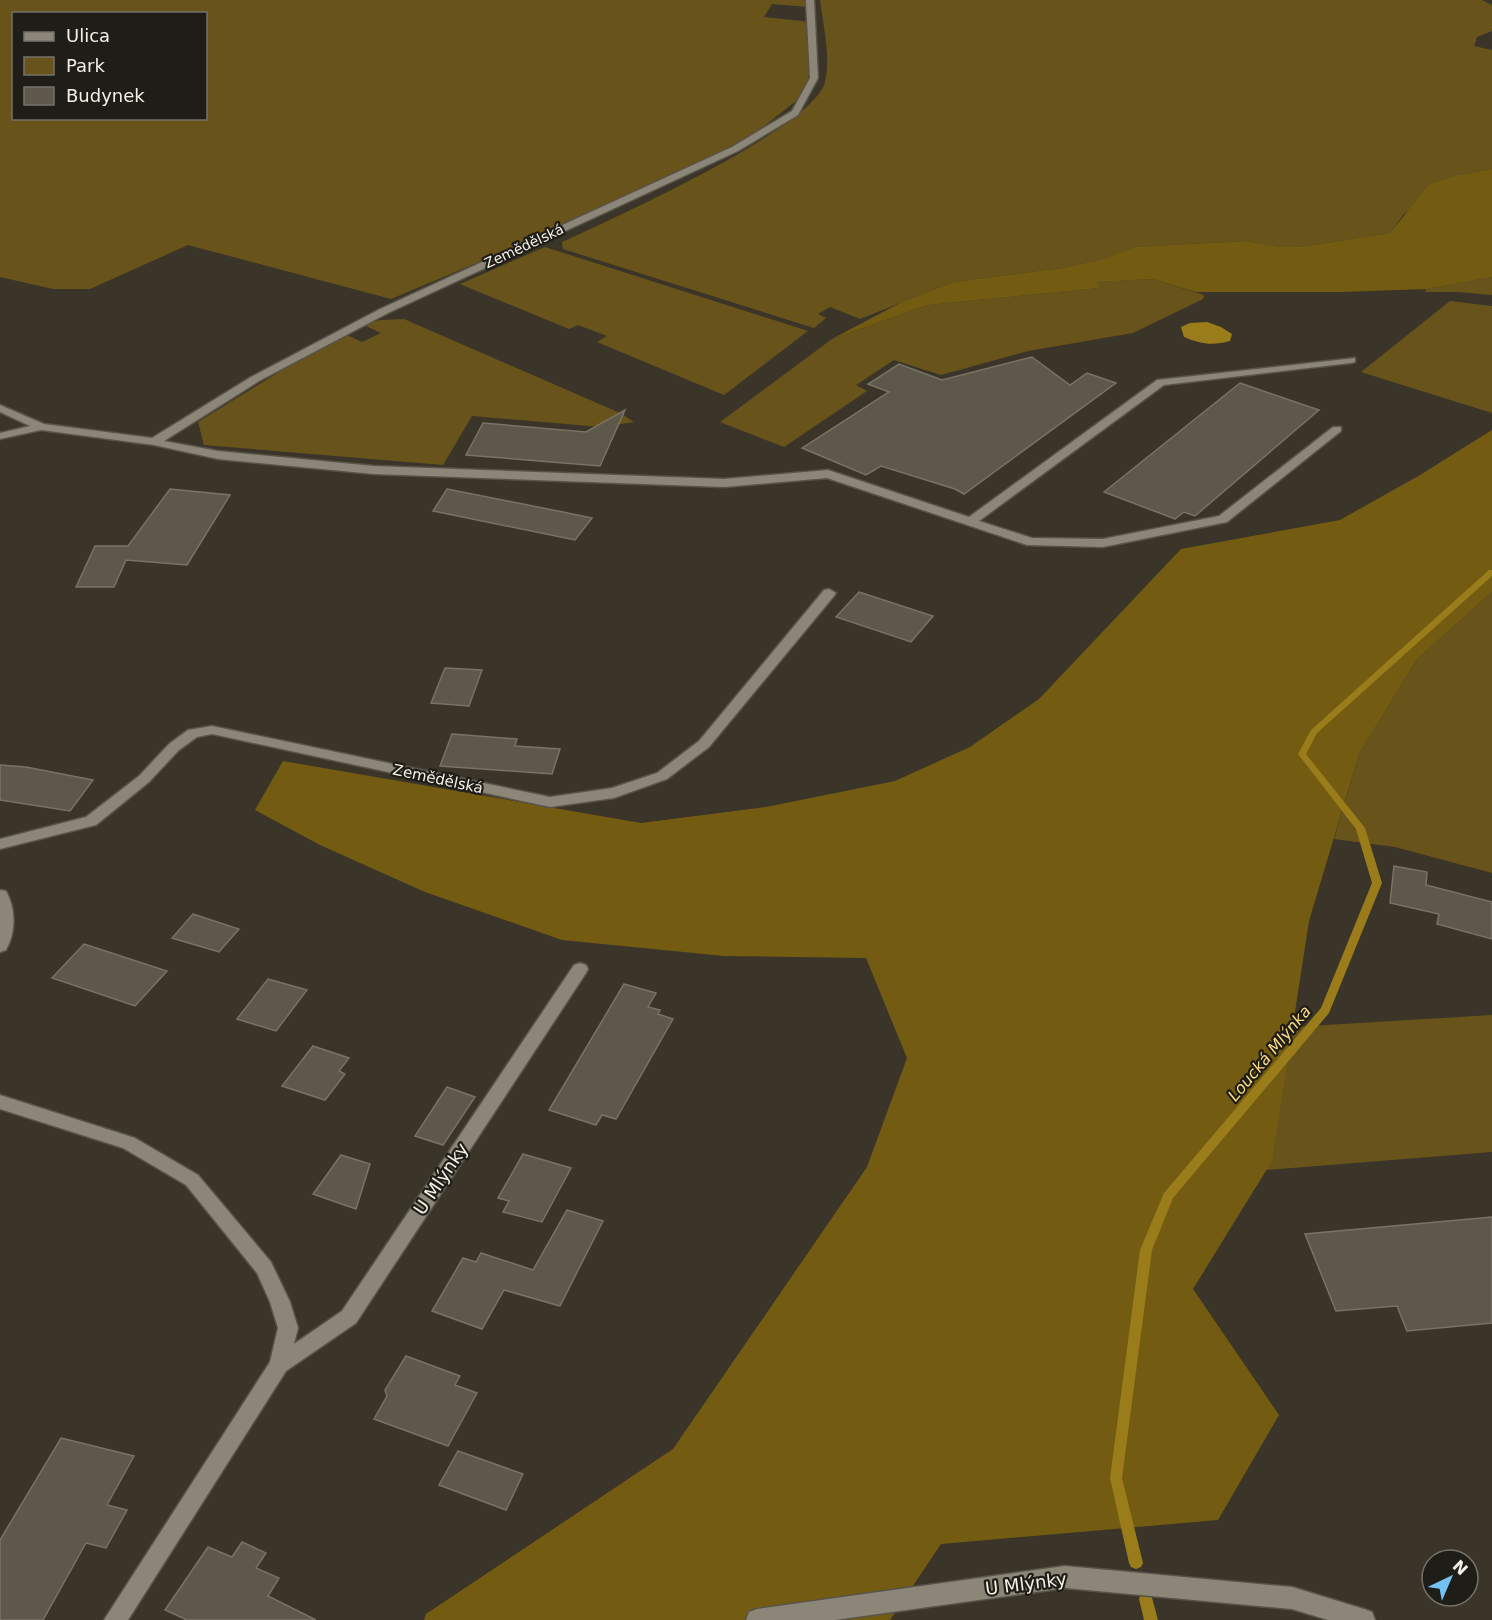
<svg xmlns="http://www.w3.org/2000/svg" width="1492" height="1620" viewBox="0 0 1492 1620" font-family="'DejaVu Sans',sans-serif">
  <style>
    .green { fill: #68541b; fill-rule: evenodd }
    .forest { fill: #735c12 }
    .water { fill: #9b7c1a }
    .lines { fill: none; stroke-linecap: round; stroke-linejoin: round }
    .stream { fill: #9b7c1a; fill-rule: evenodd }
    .building { fill: #5d5849; stroke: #787364; stroke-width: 1.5 }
    .minor-casing { stroke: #585348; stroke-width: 3 }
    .minor { fill: #8b8677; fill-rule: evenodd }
    .labels { text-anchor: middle; stroke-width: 4.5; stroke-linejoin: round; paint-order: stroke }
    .far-street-label { font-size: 14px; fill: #f3f0e7; stroke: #1f1d17 }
    .street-label { font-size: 15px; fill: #f3f0e7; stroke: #1f1d17 }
    .water-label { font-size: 16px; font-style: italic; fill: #fedd83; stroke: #1f1d17 }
    .near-street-label { font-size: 18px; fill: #f3f0e7; stroke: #1f1d17 }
  </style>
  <rect width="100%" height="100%" fill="#3a3528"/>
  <path class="green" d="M 0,0 L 807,0 L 808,7 L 772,4 L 764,17 L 811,22 L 812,52 L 808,80 L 796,101 L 759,130 L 699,164 L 581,219 L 391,299 L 188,245 L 90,289 L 53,289 L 0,277 ZM 14,14 L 206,14 L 206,118 L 14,118 Z
    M 820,0 L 1482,0 L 1492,5 L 1492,31 L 1477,37 L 1474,46 L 1492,50 L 1492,169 L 1459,175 L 1404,214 L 1390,233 L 1300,247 L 1280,247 L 1245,241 L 1136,247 L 1103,259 L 1062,268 L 953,282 L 860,319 L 830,307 L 818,314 L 826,318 L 814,328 L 563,249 L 562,242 C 610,220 814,128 825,82 C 831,57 823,25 820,0 Z
    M 545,247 L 808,331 L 724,395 L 597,342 L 607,336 L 578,325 L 569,329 L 460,284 Z
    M 1492,277 L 1492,295 L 1458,292 L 1425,292 L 1426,289 Z
    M 1153,279 L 1204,295 L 1203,299 L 1133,333 L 1028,351 L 941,375 L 894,360 L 856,385 L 867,391 L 784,447 L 720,422 L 832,339 L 928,305 L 1098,288 L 1095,282 Z
    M 1450,301 L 1492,306 L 1492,413 L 1361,372 Z
    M 404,319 L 620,413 L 634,422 L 601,427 L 472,416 L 443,465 L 204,445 L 198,422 L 305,356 L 347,335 L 362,342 L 381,333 L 364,325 L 380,320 Z
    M 1492,592 L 1492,873 L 1395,847 L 1334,839 L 1359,754 L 1417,659 Z
    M 1492,1015 L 1492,1152 L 1266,1170 L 1293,1027 Z"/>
  <path class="forest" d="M 1492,169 L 1492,277 L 1426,289 L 1342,292 L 1196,292 L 1153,279 L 1096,282 L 1099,288 L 928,305 L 832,339 L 900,303 L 953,282 L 1062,268 L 1103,259 L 1135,247 L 1245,241 L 1280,247 L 1300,247 L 1390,233 L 1429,185 L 1459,175 Z
    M 1492,430 L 1492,592 L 1417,659 L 1359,754 L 1309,921 L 1272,1161 L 1193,1289 L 1279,1415 L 1218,1520 L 941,1544 L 890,1620 L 424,1620 L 426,1614 L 673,1449 L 867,1167 L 907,1058 L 866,958 L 724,956 L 562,940 L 425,892 L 320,845 L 255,810 L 283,761 L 641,823 L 766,807 L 895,781 L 970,747 L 1039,699 L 1181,549 L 1340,520 L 1420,475 Z"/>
  <path class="water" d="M 1207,322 L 1221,327 L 1232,334 L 1230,341 C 1212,346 1201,344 1184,337 L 1181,327 L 1190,323 Z"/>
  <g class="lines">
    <path class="stream" d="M 1489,570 L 1492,570 L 1492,576 L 1317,733 L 1306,754 L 1365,828 L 1382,883 L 1329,1013 L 1173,1198 L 1152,1250 L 1122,1478 L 1143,1563 L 1141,1567 L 1136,1569 L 1131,1567 L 1129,1563 L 1110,1478 L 1140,1250 L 1164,1193 L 1321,1008 L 1372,883 L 1356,829 L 1298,754 L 1311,730 Z
      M 1146,1593 L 1151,1594 L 1158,1620 L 1144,1620 L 1139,1599 L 1141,1594 Z"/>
  </g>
  <path class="building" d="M 1032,357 L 1070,385 L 1087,373 L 1116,383 L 964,494 L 955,489 L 881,466 L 866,475 L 802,448 L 889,392 L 868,384 L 899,364 L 942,380 Z
    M 1240,383 L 1319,410 L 1195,516 L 1184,512 L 1175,519 L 1104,492 Z
    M 625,410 L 600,466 L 466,455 L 483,423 L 586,432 Z
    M 170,489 L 230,495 L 187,565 L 126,560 L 114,587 L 76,587 L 95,546 L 128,546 Z
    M 447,489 L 563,512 L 592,518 L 575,540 L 433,511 Z
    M 859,592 L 933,616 L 911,642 L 836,617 Z
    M 445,668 L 482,670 L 469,706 L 431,703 Z
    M 452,734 L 517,739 L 515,746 L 560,749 L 552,774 L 440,766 Z
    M 0,765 L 26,767 L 93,780 L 70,811 L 0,800 Z
    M 1394,866 L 1427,872 L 1426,885 L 1492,902 L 1492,939 L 1437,924 L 1439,914 L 1390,903 Z
    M 193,914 L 239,929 L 219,952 L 172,938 Z
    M 84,944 L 167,971 L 135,1006 L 52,978 Z
    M 268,979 L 307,990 L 276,1031 L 237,1019 Z
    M 624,984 L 656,993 L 648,1007 L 660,1010 L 658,1014 L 673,1019 L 616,1119 L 602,1115 L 596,1125 L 549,1110 Z
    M 313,1046 L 349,1058 L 339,1071 L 345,1074 L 325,1100 L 282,1086 Z
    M 447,1087 L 475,1097 L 443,1145 L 415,1136 Z
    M 523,1154 L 571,1168 L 542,1222 L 503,1212 L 509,1201 L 498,1198 Z
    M 341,1155 L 370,1164 L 356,1209 L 313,1194 Z
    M 567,1210 L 603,1221 L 560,1306 L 504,1290 L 482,1329 L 432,1311 L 463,1258 L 476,1262 L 481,1253 L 533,1270 Z
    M 1492,1217 L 1492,1323 L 1407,1331 L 1397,1306 L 1336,1311 L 1305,1234 Z
    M 406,1356 L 460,1376 L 455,1385 L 477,1393 L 448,1446 L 374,1419 L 387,1396 L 385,1390 Z
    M 61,1438 L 134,1456 L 107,1505 L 127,1510 L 106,1548 L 86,1543 L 43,1620 L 0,1620 L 0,1540 Z
    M 458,1451 L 523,1474 L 506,1510 L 439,1485 Z
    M 242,1542 L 266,1553 L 256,1568 L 279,1578 L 268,1596 L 316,1620 L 187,1620 L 165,1610 L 208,1547 L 232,1557 Z"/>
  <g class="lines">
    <defs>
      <path id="minor" d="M 806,0 L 814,0 L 818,78 L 798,115 L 738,151 L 388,313 L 259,381 L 164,441 L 218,451 L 374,466 L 724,479 L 828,470 L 969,517 L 1157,380 L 1355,358 L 1355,362 L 1351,363 L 1164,385 L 979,521 L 1032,538 L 1103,539 L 1219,516 L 1333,427 L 1341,427 L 1341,431 L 1227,522 L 1103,547 L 1027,545 L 827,478 L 724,487 L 374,474 L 218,459 L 154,445 L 41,430 L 0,439 L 0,433 L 30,426 L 0,412 L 0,405 L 44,424 L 152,438 L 251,377 L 380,309 L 732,147 L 792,111 L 810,78 Z
        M 829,589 L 836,593 L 834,596 L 709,747 L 667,779 L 614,798 L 550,807 L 212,734 L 197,737 L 179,750 L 149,782 L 96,825 L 0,849 L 0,839 L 86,817 L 139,776 L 169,744 L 188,730 L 212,726 L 550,797 L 612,788 L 657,773 L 699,741 L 824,590 Z
        M 0,890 L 6,891 C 16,909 16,932 6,950 L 0,952 Z
        M 580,963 L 586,965 L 588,969 L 586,973 L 356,1323 L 286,1371 L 128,1620 L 104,1620 L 270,1362 L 278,1328 L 270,1302 L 257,1273 L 186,1185 L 123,1148 L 0,1109 L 0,1095 L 135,1138 L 198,1175 L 271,1262 L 290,1302 L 298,1328 L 294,1344 L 342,1311 L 574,965 Z
        M 1065,1566 L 1292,1587 L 1364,1609 L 1372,1612 L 1375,1620 L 1328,1620 L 1292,1609 L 1065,1588 L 835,1620 L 746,1620 L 749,1612 L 757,1609 Z"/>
    </defs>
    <use href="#minor" class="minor-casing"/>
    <use href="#minor" class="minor"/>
  </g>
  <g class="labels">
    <g class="far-street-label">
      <text transform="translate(524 246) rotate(-25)" y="5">Zemědělská</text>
    </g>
    <g class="street-label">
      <text transform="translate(438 779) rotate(12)" y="5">Zemědělská</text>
    </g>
    <g class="water-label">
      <text transform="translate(1269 1053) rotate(-50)" y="6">Loucká Mlýnka</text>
    </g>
    <g class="near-street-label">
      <text transform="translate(441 1179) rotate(-56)" y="6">U Mlýnky</text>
      <text transform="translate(1026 1584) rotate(-7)" y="6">U Mlýnky</text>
    </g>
  </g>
  <rect x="12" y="12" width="195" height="108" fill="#1f1d17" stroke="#74716a" stroke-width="1.5"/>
  <rect x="24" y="32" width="30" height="9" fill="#8b8677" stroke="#74716a" stroke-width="1.5"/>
  <text x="66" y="42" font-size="18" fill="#f3f0e7">Ulica</text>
  <rect x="24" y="57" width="30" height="18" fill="#68541b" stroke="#74716a" stroke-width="1.5"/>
  <text x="66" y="72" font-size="18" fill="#f3f0e7">Park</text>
  <rect x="24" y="87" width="30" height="18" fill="#5d5849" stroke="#74716a" stroke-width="1.5"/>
  <text x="66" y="102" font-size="18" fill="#f3f0e7">Budynek</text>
  <g transform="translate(1450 1578) rotate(44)"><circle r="28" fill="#1f1d17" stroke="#74716a" stroke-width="1.5"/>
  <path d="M0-4.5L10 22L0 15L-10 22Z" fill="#73c1f5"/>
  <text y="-9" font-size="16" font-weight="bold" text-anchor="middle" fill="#f3f0e7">N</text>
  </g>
</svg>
